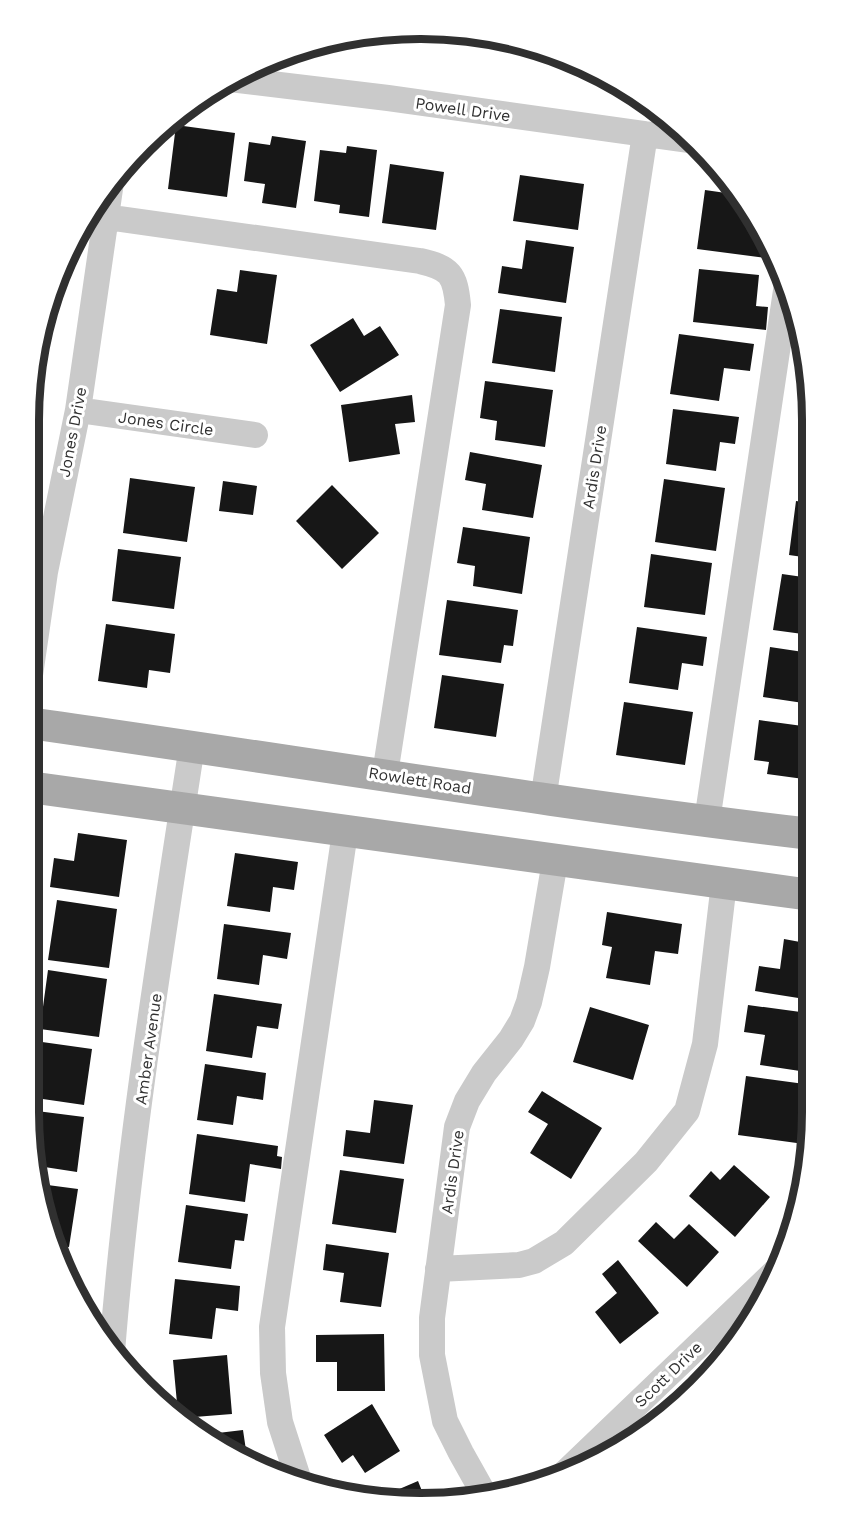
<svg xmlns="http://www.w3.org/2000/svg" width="841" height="1532" viewBox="0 0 841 1532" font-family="'Work Sans',sans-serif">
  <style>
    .building { fill: #171717 }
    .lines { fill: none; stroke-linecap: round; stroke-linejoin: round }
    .minor { stroke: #cacaca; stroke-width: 26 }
    .major { stroke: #a8a8a8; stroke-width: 32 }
    .labels { text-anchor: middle; stroke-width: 6; stroke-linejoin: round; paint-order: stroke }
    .street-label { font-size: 16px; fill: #303030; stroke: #fff }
    .rim { fill: none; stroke: #303030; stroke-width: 8 }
  </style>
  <rect width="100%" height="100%" fill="#fff"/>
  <path class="building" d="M 395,29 L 436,31 L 435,40 L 380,32 Z
    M 454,31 L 471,32 L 507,40 L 505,50 L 452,43 Z
    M 522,44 L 546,49 L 568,60 L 521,53 Z
    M 176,125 L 235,133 L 227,197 L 168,189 Z
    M 272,136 L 306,141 L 296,208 L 262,203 L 265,184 L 244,181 L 249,142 L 270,145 Z
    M 347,146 L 377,150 L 369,217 L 339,213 L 340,205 L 314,201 L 320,150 L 346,153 Z
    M 390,164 L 444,172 L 436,230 L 382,223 Z
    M 520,175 L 584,184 L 578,230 L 513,221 Z
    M 705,190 L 740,195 L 751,212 L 749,225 L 758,227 L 768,246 L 766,258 L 697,249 Z
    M 526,240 L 574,247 L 566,303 L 498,293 L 502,266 L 522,269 Z
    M 699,269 L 759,275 L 756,306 L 768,307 L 766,330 L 693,322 Z
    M 240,270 L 277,275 L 267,344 L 210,335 L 217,289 L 237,292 Z
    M 500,309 L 562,317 L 555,372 L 492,363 Z
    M 353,318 L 364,336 L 380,326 L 399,355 L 340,392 L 310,345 Z
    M 679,334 L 754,344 L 750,371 L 724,368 L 719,401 L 670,394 Z
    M 485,381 L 553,390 L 545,447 L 495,440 L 497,421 L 480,418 Z
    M 412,395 L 415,422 L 395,424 L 400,454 L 349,462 L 341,405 Z
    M 673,409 L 739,417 L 735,444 L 720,442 L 716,471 L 666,464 Z
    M 805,428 L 809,428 L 809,456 L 801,455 Z
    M 470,452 L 542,465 L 533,518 L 482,510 L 486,484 L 465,480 Z
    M 130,478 L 195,487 L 187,542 L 123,533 Z
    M 664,479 L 725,488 L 716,551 L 655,542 Z
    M 223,481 L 257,486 L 253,515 L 219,511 Z
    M 332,485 L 379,533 L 342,569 L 296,521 Z
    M 796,501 L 810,503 L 810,558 L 789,555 Z
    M 463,527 L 530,537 L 522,594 L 473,586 L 475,566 L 457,563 Z
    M 118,549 L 181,557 L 174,609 L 112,601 Z
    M 651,554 L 712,563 L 705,615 L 644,607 Z
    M 782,574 L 810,578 L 810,635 L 773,630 Z
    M 447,600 L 518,610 L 513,646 L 504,645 L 501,663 L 439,655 Z
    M 106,624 L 175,634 L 170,673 L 149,670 L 147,688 L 98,681 Z
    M 637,627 L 707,637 L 703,666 L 682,663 L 678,690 L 629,683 Z
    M 770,647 L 810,653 L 810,704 L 763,697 Z
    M 442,675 L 504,684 L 496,737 L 434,728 Z
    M 624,702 L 693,712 L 685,765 L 616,755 Z
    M 759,720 L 810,727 L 811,780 L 767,774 L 769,762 L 754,760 Z
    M 78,833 L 127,840 L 119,897 L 50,887 L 54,858 L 74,861 Z
    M 235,853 L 298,862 L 294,890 L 273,887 L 270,912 L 227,906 Z
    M 57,900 L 117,909 L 109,968 L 48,960 Z
    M 607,912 L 682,924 L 678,954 L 655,951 L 650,985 L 606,978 L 612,947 L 602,945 Z
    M 224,924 L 291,933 L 287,959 L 263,955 L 259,985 L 217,979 Z
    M 784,939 L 811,944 L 811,1000 L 755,991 L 759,966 L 780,969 Z
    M 48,970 L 107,979 L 99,1037 L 40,1029 Z
    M 214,994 L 282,1004 L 278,1029 L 257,1026 L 252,1058 L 206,1051 Z
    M 748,1005 L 808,1013 L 800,1071 L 760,1065 L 765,1035 L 744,1032 Z
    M 590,1007 L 649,1025 L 633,1080 L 573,1062 Z
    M 35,1041 L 92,1049 L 84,1105 L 29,1097 Z
    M 205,1064 L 266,1073 L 263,1100 L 237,1096 L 233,1125 L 197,1120 Z
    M 746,1076 L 812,1085 L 804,1144 L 738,1135 Z
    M 542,1091 L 602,1128 L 571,1179 L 530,1153 L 548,1124 L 528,1112 Z
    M 374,1100 L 413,1105 L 404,1164 L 343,1156 L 346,1130 L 370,1133 Z
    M 29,1110 L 84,1117 L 77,1172 L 38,1166 Z
    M 197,1134 L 278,1146 L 277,1156 L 282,1157 L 281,1169 L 250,1164 L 245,1202 L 189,1194 Z
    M 734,1165 L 770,1197 L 735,1237 L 689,1196 L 711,1171 L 720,1180 Z
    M 340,1170 L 404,1179 L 396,1233 L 332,1224 Z
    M 40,1184 L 78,1189 L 69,1247 L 53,1245 L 49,1238 Z
    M 186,1205 L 248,1214 L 244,1241 L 235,1240 L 231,1269 L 178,1262 Z
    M 656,1222 L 674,1239 L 689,1224 L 719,1252 L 687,1287 L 638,1241 Z
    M 326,1244 L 389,1253 L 381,1307 L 340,1302 L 344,1273 L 323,1270 Z
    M 618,1260 L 659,1313 L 620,1344 L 595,1312 L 617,1293 L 602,1274 Z
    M 175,1279 L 240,1286 L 238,1311 L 216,1308 L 212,1339 L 169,1334 Z
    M 384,1334 L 385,1391 L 337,1391 L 337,1362 L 316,1362 L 316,1335 Z
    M 227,1355 L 232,1414 L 182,1418 L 178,1414 L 173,1360 Z
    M 372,1404 L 400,1451 L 365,1473 L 353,1455 L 342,1463 L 324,1435 Z
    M 243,1430 L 247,1457 L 201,1435 Z
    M 418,1481 L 426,1501 L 383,1496 Z"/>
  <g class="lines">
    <path class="minor" d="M 230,79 L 388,98 L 695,141
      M 106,217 L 420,261 C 450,268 455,274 458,305 L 385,774
      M 78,410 L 255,435
      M 29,682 L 45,572 L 78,410 L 111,182
      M 543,800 L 645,134
      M 707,821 L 787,284
      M 438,1269 L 519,1265 L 534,1261 L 564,1243 L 646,1162 L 687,1111 L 705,1044 L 724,883
      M 112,1352 C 128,1149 161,947 192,746
      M 562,1476 L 775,1272
      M 299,1481 L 280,1422 L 273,1373 L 272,1327 L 345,832
      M 484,1494 L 461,1453 L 445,1421 L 432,1355 L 432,1318 L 457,1127 L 467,1101 L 484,1073 L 511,1039 L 522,1021 L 529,1002 L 537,967 L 555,861"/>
    <path class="major" d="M 29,723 C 290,760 549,803 811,834
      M 29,787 L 811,895"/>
  </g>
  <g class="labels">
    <g class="street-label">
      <text transform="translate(463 109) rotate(8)" y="6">Powell Drive</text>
      <text transform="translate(166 423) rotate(8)" y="6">Jones Circle</text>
      <text transform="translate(72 432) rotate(-79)" y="6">Jones Drive</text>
      <text transform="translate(594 467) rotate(-81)" y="6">Ardis Drive</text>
      <text transform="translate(420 780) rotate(9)" y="6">Rowlett Road</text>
      <text transform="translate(148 1049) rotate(-82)" y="6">Amber Avenue</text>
      <text transform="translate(452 1172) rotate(-82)" y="6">Ardis Drive</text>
      <text transform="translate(668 1374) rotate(-44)" y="6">Scott Drive</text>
    </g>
  </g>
  <path d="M0 0H841V1532H0ZM420 39H421A381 381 0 0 1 802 420V1112A381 381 0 0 1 421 1493H420A381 381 0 0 1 39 1112V420A381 381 0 0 1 420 39Z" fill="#fff" fill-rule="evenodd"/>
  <path class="rim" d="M420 39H421A381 381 0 0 1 802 420V1112A381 381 0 0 1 421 1493H420A381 381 0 0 1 39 1112V420A381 381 0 0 1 420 39Z"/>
</svg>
